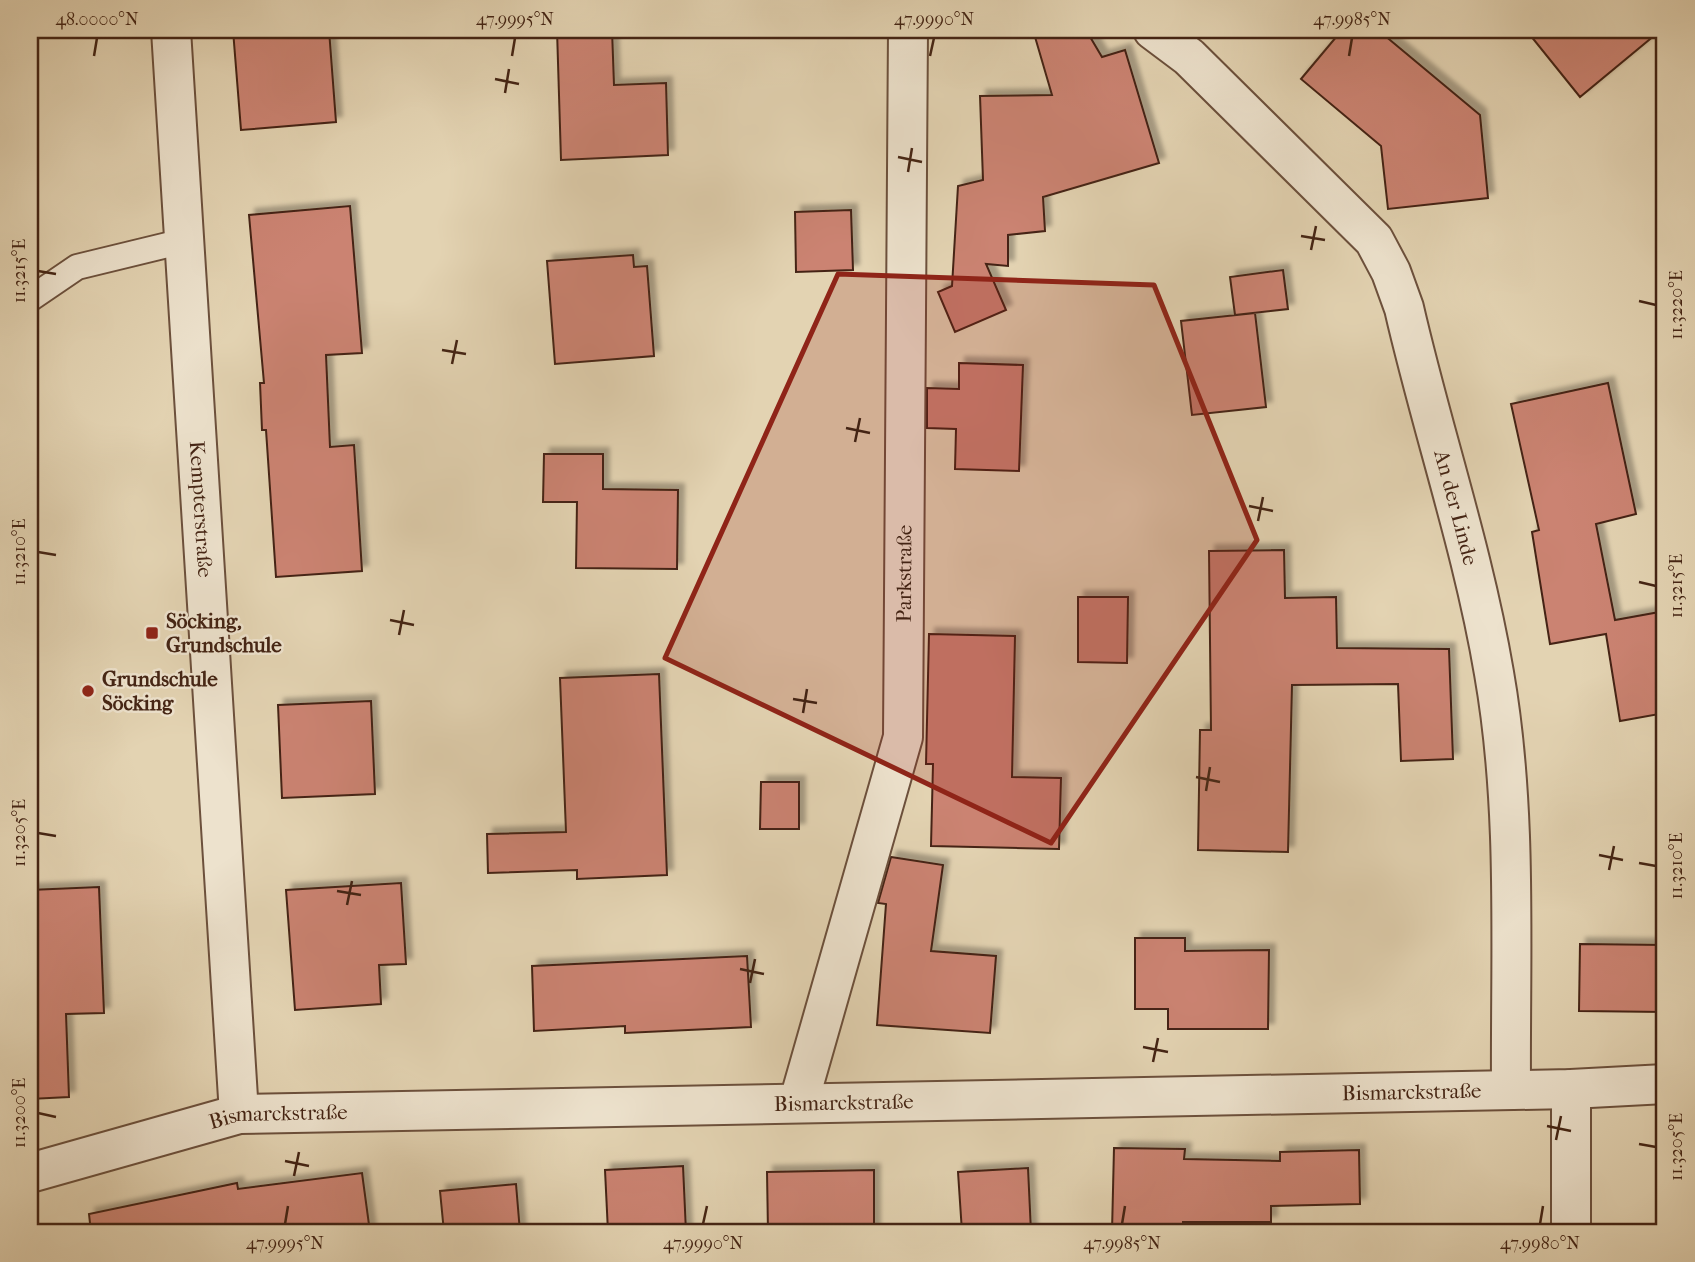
<svg xmlns="http://www.w3.org/2000/svg" width="1695" height="1262" viewBox="0 0 1695 1262" font-family="'IM FELL French Canon',serif">
  <style>
    .building { fill: #cb8372; stroke: #442414; stroke-width: 2; filter: url(#shadow) }
    .lines { fill: none; stroke-linecap: round; stroke-linejoin: round }
    .lane-casing { stroke: #6c503c; stroke-width: 28 }
    .street-casing { stroke: #6c503c; stroke-width: 42 }
    .lane { stroke: #ede2cd; stroke-width: 24 }
    .street { stroke: #ede2cd; stroke-width: 38 }
    .marked { fill: #8f2418; fill-opacity: 0.2; stroke: #8f2418; stroke-width: 5; stroke-linejoin: round }
    .ticks { fill: none; stroke: #442414; stroke-width: 2.5 }
    .poi-dot { fill: #8f2418; stroke: #ede2cd; stroke-width: 2.5 }
    .labels { text-anchor: middle; stroke-width: 5; stroke-linejoin: round; paint-order: stroke }
    .street-label { font-size: 21px; fill: #442414; stroke: #ede2cd }
    .poi-label { font-size: 21px; font-weight: bold; fill: #442414; stroke: #ede2cd; text-anchor: start }
    .neatline { fill: none; stroke: #442414; stroke-width: 2.5 }
    .ticks-label { font-size: 18px; text-anchor: middle; fill: #442414 }
  </style>
  <defs>
    <filter id="shadow"><feDropShadow dx="6" dy="-6" stdDeviation="2" flood-color="#0004"/></filter>
  </defs>
  <rect width="100%" height="100%" fill="#e3d3b2"/>
  <filter id="stains"><feTurbulence type="fractalNoise" baseFrequency=".00286" numOctaves="4"/><feColorMatrix values="0 0 0 0 .2 0 0 0 0 .09 0 0 0 0 .02 0 0 0 .5 -.17"/></filter>
  <radialGradient id="worn" r=".72"><stop offset=".6" stop-color="#630" stop-opacity="0"/><stop offset="1" stop-color="#630" stop-opacity=".3"/></radialGradient>
  <path class="building" d="M 233,30 L 329,30 L 336,122 L 241,130 Z
    M 557,30 L 612,30 L 614,85 L 666,83 L 668,155 L 561,160 Z
    M 1033,30 L 1086,30 L 1102,57 L 1125,50 L 1159,163 L 1043,197 L 1045,231 L 1008,235 L 1008,266 L 986,264 L 1006,310 L 955,332 L 938,292 L 952,286 L 958,186 L 983,180 L 980,96 L 1052,95 Z
    M 1342,30 L 1378,30 L 1480,115 L 1488,198 L 1388,209 L 1381,146 L 1301,79 Z
    M 1526,30 L 1661,30 L 1580,97 Z
    M 350,206 L 362,353 L 326,355 L 330,447 L 354,445 L 362,571 L 276,577 L 266,430 L 262,430 L 260,383 L 264,383 L 249,215 Z
    M 851,210 L 853,270 L 796,272 L 795,212 Z
    M 633,255 L 634,267 L 647,266 L 654,356 L 555,364 L 547,261 Z
    M 1283,270 L 1288,309 L 1235,315 L 1230,277 Z
    M 1255,313 L 1266,407 L 1192,415 L 1181,321 Z
    M 959,363 L 1023,365 L 1019,471 L 955,469 L 956,429 L 927,428 L 927,388 L 959,389 Z
    M 1608,383 L 1636,514 L 1596,524 L 1615,620 L 1665,611 L 1665,713 L 1620,721 L 1606,634 L 1550,644 L 1532,532 L 1539,530 L 1511,404 Z
    M 544,454 L 603,454 L 603,489 L 678,490 L 677,569 L 576,568 L 577,502 L 543,502 Z
    M 1284,550 L 1285,598 L 1336,597 L 1337,648 L 1449,649 L 1453,759 L 1401,761 L 1398,684 L 1292,685 L 1288,852 L 1198,850 L 1200,730 L 1211,730 L 1209,551 Z
    M 1078,597 L 1128,597 L 1127,663 L 1078,662 Z
    M 929,634 L 1015,636 L 1012,777 L 1061,778 L 1059,849 L 931,846 L 933,764 L 926,764 Z
    M 659,674 L 667,875 L 577,879 L 577,870 L 488,873 L 487,834 L 566,832 L 560,678 Z
    M 371,701 L 375,794 L 282,798 L 278,705 Z
    M 761,782 L 799,782 L 799,829 L 760,829 Z
    M 891,857 L 943,865 L 931,951 L 996,956 L 990,1033 L 877,1025 L 886,904 L 878,903 Z
    M 401,883 L 406,964 L 379,965 L 381,1004 L 295,1010 L 286,890 Z
    M 99,887 L 104,1013 L 66,1014 L 69,1097 L 30,1099 L 30,890 Z
    M 1135,938 L 1185,938 L 1185,951 L 1269,950 L 1268,1029 L 1168,1029 L 1168,1009 L 1135,1009 Z
    M 1580,944 L 1665,945 L 1665,1012 L 1579,1011 Z
    M 747,956 L 751,1027 L 625,1033 L 625,1026 L 534,1031 L 532,966 Z
    M 1114,1148 L 1185,1149 L 1184,1159 L 1280,1161 L 1280,1152 L 1359,1150 L 1360,1204 L 1271,1206 L 1271,1222 L 1183,1222 L 1183,1232 L 1112,1232 Z
    M 683,1166 L 686,1232 L 608,1232 L 605,1170 Z
    M 1028,1168 L 1031,1232 L 962,1232 L 958,1172 Z
    M 874,1170 L 874,1232 L 768,1232 L 767,1172 Z
    M 362,1173 L 370,1232 L 91,1232 L 89,1214 L 237,1183 L 238,1189 Z
    M 516,1184 L 520,1232 L 444,1232 L 440,1191 Z"/>
  <g class="lines">
    <defs>
      <path id="lane" d="M 30,299 L 77,267 L 184,241"/>
      <g id="street">
        <path id="s1" d="M 171,30 L 239,1114"/>
        <path id="s2" d="M 1153,30 L 1189,57 L 1374,240 L 1391,272 L 1404,308 C 1432,430 1473,549 1494,673 C 1518,809 1510,952 1511,1090"/>
        <path id="s3" d="M 799,1101 L 903,737 L 908,30"/>
        <path id="s4" d="M 30,1173 L 239,1114 L 1571,1089 L 1665,1084"/>
        <path d="M 1571,1232 L 1571,1089"/>
      </g>
    </defs>
    <use href="#lane" class="lane-casing"/>
    <use href="#street" class="street-casing"/>
    <use href="#lane" class="lane"/>
    <use href="#street" class="street"/>
  </g>
  <path class="marked" d="M 838,274 L 1154,285 L 1257,540 L 1051,843 L 665,658 Z"/>
  <path class="ticks" d="M 94,56 L 97,38M 512,56 L 515,38M 930,56 L 934,38M 1349,56 L 1352,38M 495,79 L 519,84M 505,93 L 509,69M 898,157 L 922,162M 908,172 L 912,148M 1301,236 L 1325,240M 1311,250 L 1316,226M 38,271 L 56,274M 1639,301 L 1656,305M 442,350 L 466,354M 452,364 L 457,340M 846,428 L 870,433M 855,442 L 860,418M 1249,506 L 1273,511M 1258,521 L 1263,497M 38,552 L 56,555M 1639,582 L 1656,586M 390,620 L 414,625M 399,635 L 404,610M 793,699 L 817,703M 803,713 L 807,689M 1196,777 L 1220,782M 1206,791 L 1210,767M 38,833 L 56,836M 1599,855 L 1623,860M 1639,863 L 1656,866M 1609,870 L 1614,846M 337,891 L 361,895M 347,905 L 352,881M 740,969 L 764,974M 750,983 L 755,959M 1143,1047 L 1168,1052M 1153,1062 L 1158,1038M 38,1113 L 56,1117M 1547,1126 L 1571,1131M 1556,1140 L 1561,1116M 1639,1144 L 1656,1147M 285,1161 L 309,1166M 294,1176 L 299,1152M 285,1224 L 288,1206M 703,1224 L 707,1206M 1122,1224 L 1125,1206M 1540,1224 L 1543,1206"/>
  <g class="poi-dot">
    <rect x="145" y="626" width="14" height="14" rx="3.5"/>
    <circle cx="88" cy="691" r="7"/>
  </g>
  <g class="labels">
    <g class="street-label">
      <text dy="7" stroke="none"><textPath href="#s2" startOffset="586">An der Linde</textPath></text>
      <text dy="7" stroke="none"><textPath href="#s1" startOffset="480">Kempterstraße</textPath></text>
      <text dy="7" stroke="none"><textPath href="#s3" startOffset="542">Parkstraße</textPath></text>
      <text dy="7" stroke="none"><textPath href="#s4" startOffset="1390">Bismarckstraße</textPath></text>
      <text dy="7" stroke="none"><textPath href="#s4" startOffset="822">Bismarckstraße</textPath></text>
      <text dy="7" stroke="none"><textPath href="#s4" startOffset="256">Bismarckstraße</textPath></text>
    </g>
    <g class="poi-label">
      <text x="166" y="628">Söcking,<tspan x="166" dy="24">Grundschule</tspan></text>
      <text x="102" y="686">Grundschule<tspan x="102" dy="24">Söcking</tspan></text>
    </g>
  </g>
  <rect width="1695" height="1262" fill="none" stroke="#e3d3b2" stroke-width="77"/>
  <rect x="38" y="38" width="1618" height="1186" class="neatline"/>
  <g class="ticks-label">
    <text x="97" y="25">48.0000°N</text>
    <text x="515" y="25">47.9995°N</text>
    <text x="934" y="25">47.9990°N</text>
    <text x="1352" y="25">47.9985°N</text>
    <text transform="translate(19 271) rotate(-90)" y="6">11.3215°E</text>
    <text transform="translate(1676 305) rotate(-90)" y="6">11.3220°E</text>
    <text transform="translate(19 552) rotate(-90)" y="6">11.3210°E</text>
    <text transform="translate(1676 586) rotate(-90)" y="6">11.3215°E</text>
    <text transform="translate(19 833) rotate(-90)" y="6">11.3205°E</text>
    <text transform="translate(1676 866) rotate(-90)" y="6">11.3210°E</text>
    <text transform="translate(19 1113) rotate(-90)" y="6">11.3200°E</text>
    <text transform="translate(1676 1147) rotate(-90)" y="6">11.3205°E</text>
    <text x="285" y="1249">47.9995°N</text>
    <text x="703" y="1249">47.9990°N</text>
    <text x="1122" y="1249">47.9985°N</text>
    <text x="1540" y="1249">47.9980°N</text>
  </g>
  <rect width="100%" height="100%" filter="url(#stains)"/>
  <rect width="100%" height="100%" fill="url(#worn)"/>
</svg>
